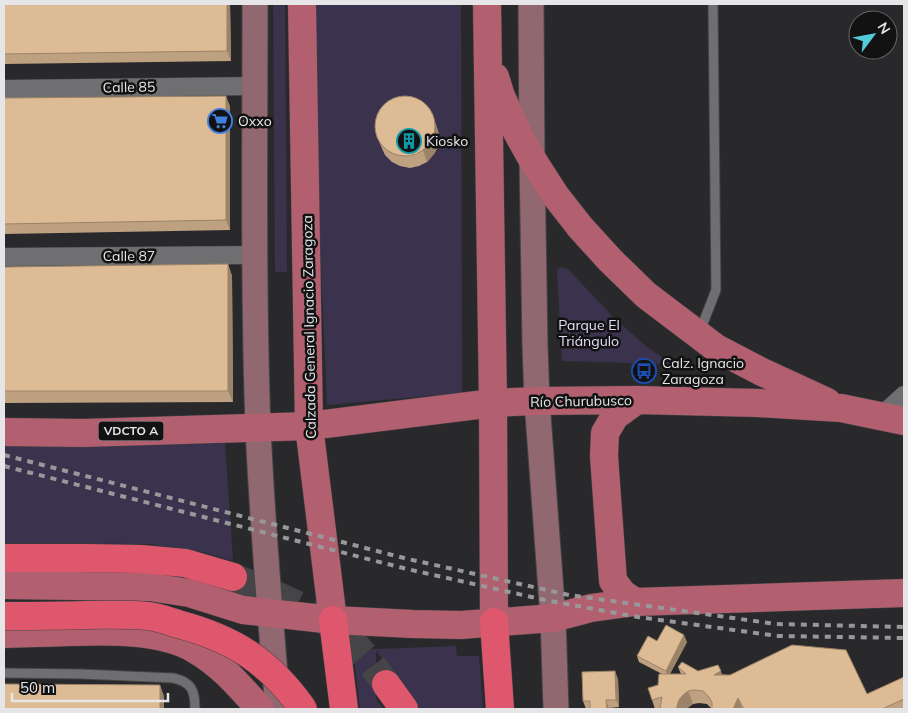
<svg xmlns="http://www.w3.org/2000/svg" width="908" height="713" viewBox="0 0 908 713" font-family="Mulish,sans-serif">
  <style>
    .green { fill: #3b334d }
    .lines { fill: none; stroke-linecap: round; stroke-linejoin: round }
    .motorway-tunnel { stroke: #454548; stroke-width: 28; stroke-dasharray: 28 14; stroke-linecap: butt }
    .service-casing { stroke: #454447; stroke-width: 11 }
    .minor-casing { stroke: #454447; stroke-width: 19 }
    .secondary-casing { stroke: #454447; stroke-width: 27 }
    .primary-casing { stroke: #454447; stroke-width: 29 }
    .motorway-casing { stroke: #454447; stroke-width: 29 }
    .service { stroke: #6f6e71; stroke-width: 9 }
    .minor { stroke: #6f6e71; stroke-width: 18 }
    .secondary { stroke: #916770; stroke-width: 25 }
    .primary { stroke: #b2606f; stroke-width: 28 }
    .motorway { stroke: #df576d; stroke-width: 28 }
    .rail { stroke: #98989b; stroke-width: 4; stroke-dasharray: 6 6; stroke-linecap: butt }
    .motorway-bridge-casing { stroke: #454447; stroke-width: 29; stroke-linecap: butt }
    .motorway-bridge { stroke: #df576d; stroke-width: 28 }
    .wall { fill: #bea180 }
    .shaded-wall { fill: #9b8368 }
    .building { fill: #ddbb95; stroke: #9b8368 }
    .labels { text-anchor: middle; stroke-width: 5; stroke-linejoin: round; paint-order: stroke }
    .shield { fill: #121213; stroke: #a6a6a8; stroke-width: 1 }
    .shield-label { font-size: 12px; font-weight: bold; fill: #e6e5e8 }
    .street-label { font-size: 14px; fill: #e6e5e8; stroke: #121213 }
    .poi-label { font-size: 14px; fill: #e6e5e8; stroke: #121213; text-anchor: start }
    .park-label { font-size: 14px; fill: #e4ddf8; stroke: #121213 }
  </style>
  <rect width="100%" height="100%" fill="#29292c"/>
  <path class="green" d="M 273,4 L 285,4 L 287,272 L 275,272 Z
    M 312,4 L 461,4 L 462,393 L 327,405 L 316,149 Z
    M 561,267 L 568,269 L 614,318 L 647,347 L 671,364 L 562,361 L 557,271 L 558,269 Z
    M 225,443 L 233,561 L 202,552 L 150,544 L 4,543 L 4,444 L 54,444 L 139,445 Z
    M 456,646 L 457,656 L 479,656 L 483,709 L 420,709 L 396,674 L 376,651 L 376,699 L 384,709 L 360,709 L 353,650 Z"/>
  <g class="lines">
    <path class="motorway-tunnel" d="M 233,577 C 275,594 322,612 354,644 C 366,656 376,670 386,684"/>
    <defs>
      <path id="service" d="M 700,331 L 716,290 L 713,4
        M 4,673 L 81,674 L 173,678 C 192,682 195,691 195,709"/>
      <path id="minor" d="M 4,89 L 255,86
        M 4,257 L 255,255
        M 881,416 L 904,395"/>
      <path id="secondary" d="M 255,4 C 255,145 253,286 258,427 C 262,521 270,615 278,709
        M 531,4 L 532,159 L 535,346 L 537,401 L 553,618 L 556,709"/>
      <path id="primary" d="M 302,4 L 309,426 L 333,620
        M 487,4 L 493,403 L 494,622
        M 495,77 L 501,96 L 518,134 L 532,159 L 555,195 L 580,227 L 610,260 L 646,295 L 716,348 L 762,372 L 827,402
        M 4,432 L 83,433 L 309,426 L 493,403 L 537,401 L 637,400 L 758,403 L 841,408 L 904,421
        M 4,585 L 150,587 L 189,593 L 243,610 L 333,620 L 413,624 L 461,625 L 553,618 L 591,608 L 635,602 L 904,593
        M 635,602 L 623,594 L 613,581 L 604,456 L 605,433 L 615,416 L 637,400
        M 4,634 C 25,633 47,633 69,632 C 107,631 162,629 196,650 C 222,665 240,687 260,709"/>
      <path id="motorway" d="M 4,558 L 85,558 L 141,559 L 185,563 L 233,577
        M 333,620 L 344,709
        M 494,622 L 500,709
        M 386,684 L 404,709"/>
    </defs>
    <use href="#service" class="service-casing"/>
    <use href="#minor" class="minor-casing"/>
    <use href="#secondary" class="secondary-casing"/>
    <use href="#primary" class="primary-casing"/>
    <use href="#motorway" class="motorway-casing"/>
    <use href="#service" class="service"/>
    <use href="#minor" class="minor"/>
    <use href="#secondary" class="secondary"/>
    <use href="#primary" class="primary"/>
    <use href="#motorway" class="motorway"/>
    <path class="rail" d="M 4,455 L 408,559 L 569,595 L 776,624 L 904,627
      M 4,466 L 407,569 L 545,600 L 638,617 L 778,636 L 904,638"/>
    <defs>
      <path id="motorway-bridge" d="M 4,616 C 32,616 59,616 87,615 C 108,615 128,614 148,616 C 158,617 168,621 178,624 C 234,639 269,661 303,709"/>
    </defs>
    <use href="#motorway-bridge" class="motorway-bridge-casing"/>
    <use href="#motorway-bridge" class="motorway-bridge"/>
  </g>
  <path class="wall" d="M 4,4 L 230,4 L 231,61 L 4,64 Z
    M 4,98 L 230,106 L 230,230 L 4,234 Z
    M 432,113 L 439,134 L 439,145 L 434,154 L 427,162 L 419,166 L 410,168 L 400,166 L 392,162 L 385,155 L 376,135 Z
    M 228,264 L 232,276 L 233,402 L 4,403 L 4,267 Z
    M 657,641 L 687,642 L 670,674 L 681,674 L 678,667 L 698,671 L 867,694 L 904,677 L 904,709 L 712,709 L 707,704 L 699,703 L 693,704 L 686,709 L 655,709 L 652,700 L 662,674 L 639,662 L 637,656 Z
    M 618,679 L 619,707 L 609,708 L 609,709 L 586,709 L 583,701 Z"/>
  <path class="shaded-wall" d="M 227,4 L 230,4 L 231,61 L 227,51 Z
    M 226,96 L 230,106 L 230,230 L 226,220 Z
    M 432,113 L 439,134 L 439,145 L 434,154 L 427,162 L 423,150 Z
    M 228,264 L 232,276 L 233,402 L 228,391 Z
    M 684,635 L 687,642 L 668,677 L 666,671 Z
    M 615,671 L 618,679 L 619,707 L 616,700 Z
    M 721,671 L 725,684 L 714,675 Z
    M 160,685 L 164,696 L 164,709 L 160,709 Z
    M 688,691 L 693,704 L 686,709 L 677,709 L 677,706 L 679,700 L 683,695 Z
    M 738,698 L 742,709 L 733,709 Z
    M 606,700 L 609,708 L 609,709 L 607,709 Z"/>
  <path class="building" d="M 4,4 L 227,4 L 227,51 L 4,54 Z
    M 226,96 L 226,220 L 4,224 L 4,98 Z
    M375 126a30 30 0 1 1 60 0a30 30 0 1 1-60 0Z
    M 228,264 L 228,391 L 4,391 L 4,267 Z
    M 666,625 L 684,635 L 666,671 L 637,656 L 648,636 L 657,641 Z
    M 792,645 L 846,650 L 867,694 L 904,677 L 904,699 L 882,709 L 744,709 L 738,698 L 733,709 L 712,709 L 712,702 L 709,697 L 703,691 L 694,690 L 688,691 L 683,695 L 679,700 L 677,706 L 677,709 L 660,709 L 662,697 L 652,700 L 648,688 L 658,685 L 659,674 L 686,674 L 678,667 L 682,662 L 698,671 L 718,665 L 721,671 L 714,675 L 730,675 Z
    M 615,671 L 616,700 L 606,700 L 607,709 L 590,709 L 590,701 L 583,701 L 582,672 Z
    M 4,684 L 160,685 L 160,709 L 4,709 Z"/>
  <defs>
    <symbol id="supermarket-ring" viewBox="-11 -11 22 22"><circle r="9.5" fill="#121213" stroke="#3f7fe0" stroke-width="1.5"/><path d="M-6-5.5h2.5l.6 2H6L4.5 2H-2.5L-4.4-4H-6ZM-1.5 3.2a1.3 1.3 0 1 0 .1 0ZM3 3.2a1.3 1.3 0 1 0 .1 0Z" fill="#3f7fe0"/></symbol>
    <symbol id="building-ring" viewBox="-11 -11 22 22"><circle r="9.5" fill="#121213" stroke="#0f9aa8" stroke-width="1.5"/><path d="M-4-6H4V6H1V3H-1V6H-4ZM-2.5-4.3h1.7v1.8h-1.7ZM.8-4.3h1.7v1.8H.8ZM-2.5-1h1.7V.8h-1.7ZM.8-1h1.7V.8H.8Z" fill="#0f9aa8"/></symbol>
    <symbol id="bus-ring" viewBox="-11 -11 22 22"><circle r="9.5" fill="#121213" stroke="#1a4fb4" stroke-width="1.5"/><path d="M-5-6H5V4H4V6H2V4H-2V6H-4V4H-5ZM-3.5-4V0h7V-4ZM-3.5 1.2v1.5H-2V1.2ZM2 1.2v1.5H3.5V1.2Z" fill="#1a4fb4"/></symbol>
  </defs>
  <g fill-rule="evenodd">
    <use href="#supermarket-ring" x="206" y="107" width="28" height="28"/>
    <use href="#building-ring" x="395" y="127" width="28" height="28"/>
    <use href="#bus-ring" x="630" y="357" width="28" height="28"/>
  </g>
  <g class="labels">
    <rect class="shield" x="98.5" y="421.5" width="65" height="19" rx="4"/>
    <g class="shield-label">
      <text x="131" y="435">VDCTO A</text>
    </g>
    <g class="street-label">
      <text transform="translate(129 87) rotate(-1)" y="5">Calle 85</text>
      <text x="129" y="261">Calle 87</text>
      <text transform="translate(309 327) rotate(-91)" y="5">Calzada General Ignacio Zaragoza</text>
      <text transform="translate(581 401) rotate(-1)" y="5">Río Churubusco</text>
    </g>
    <g class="poi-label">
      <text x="238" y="126">Oxxo</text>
      <text x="426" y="146">Kiosko</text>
      <text x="662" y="368">Calz. Ignacio<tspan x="662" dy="16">Zaragoza</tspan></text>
    </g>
    <g class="park-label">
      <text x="589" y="330">Parque El<tspan x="589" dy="16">Triángulo</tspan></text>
    </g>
  </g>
  <rect width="908" height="713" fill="none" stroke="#e6e5e8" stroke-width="10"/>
  <g transform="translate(873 35) rotate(58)"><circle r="24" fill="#121213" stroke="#676668"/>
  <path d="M0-4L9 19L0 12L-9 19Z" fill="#52cbd8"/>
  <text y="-8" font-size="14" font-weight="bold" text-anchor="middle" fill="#e6e5e8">N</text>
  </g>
  <path d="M12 693v8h156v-8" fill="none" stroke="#e6e5e8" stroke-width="2.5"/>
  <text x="20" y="693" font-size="15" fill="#e6e5e8" stroke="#121213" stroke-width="4" paint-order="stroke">50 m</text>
</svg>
